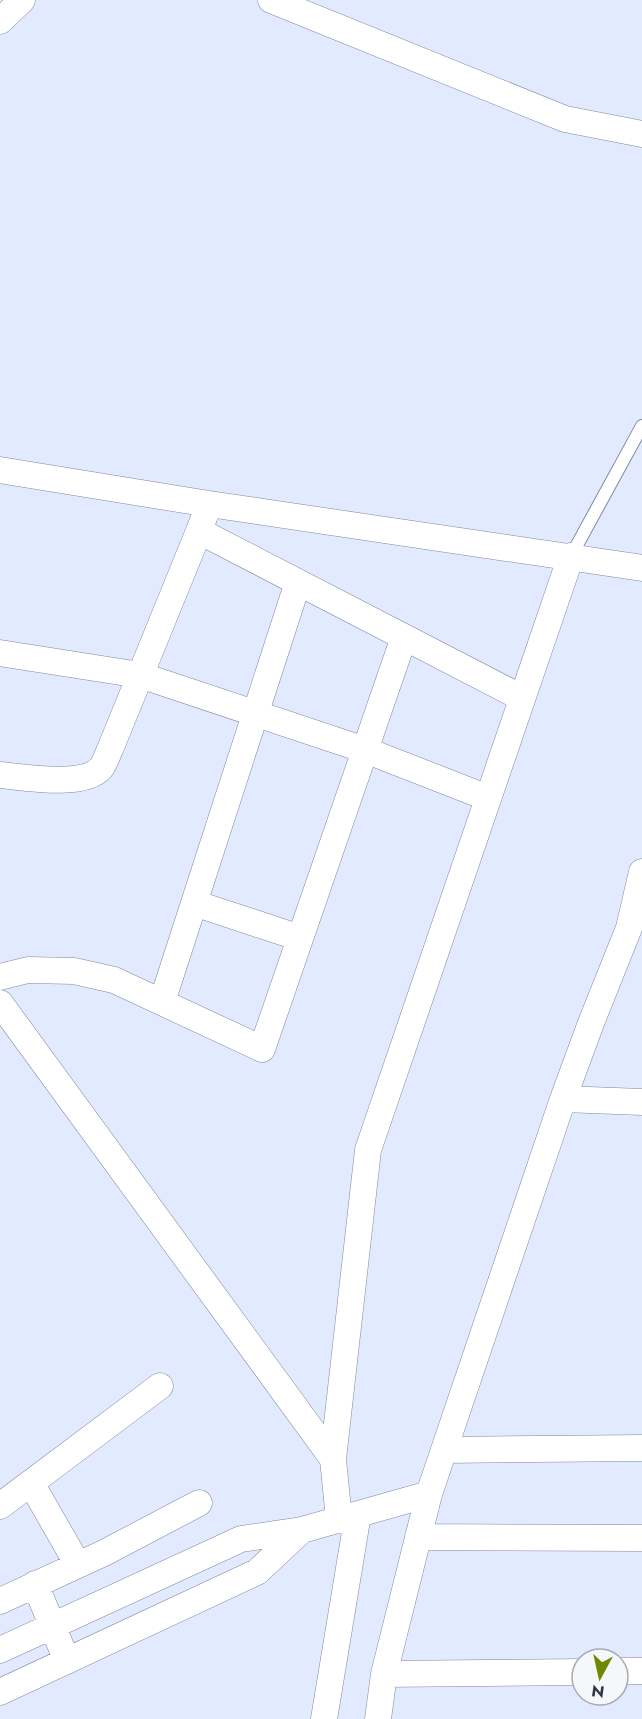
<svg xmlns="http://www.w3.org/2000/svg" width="642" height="1719" viewBox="0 0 642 1719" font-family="Jost,sans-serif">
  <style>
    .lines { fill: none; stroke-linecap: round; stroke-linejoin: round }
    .service-casing { stroke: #80889a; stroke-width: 14 }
    .minor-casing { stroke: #80889a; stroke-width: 27 }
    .service { stroke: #fff; stroke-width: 12 }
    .minor { stroke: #fff; stroke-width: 26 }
  </style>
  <rect width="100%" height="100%" fill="#e1eafe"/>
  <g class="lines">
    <defs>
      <path id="service" d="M 571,556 L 642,426"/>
      <path id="minor" d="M 271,0 L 565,119 L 642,134
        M 0,21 L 22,0
        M 0,470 L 209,504 L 642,568
        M 199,531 L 522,698
        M 0,653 L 140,675 L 365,750 L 488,798
        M 0,775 C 24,777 83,788 101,768 C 105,763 108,753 111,747 L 199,531 L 209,504
        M 194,903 L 300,938
        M 0,977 L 28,970 L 74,971 L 114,980 L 262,1049 L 404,637
        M 162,1002 L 298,582
        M 0,1003 L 333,1459
        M 563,1099 L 642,1102
        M 444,1450 L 642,1448
        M 31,1483 L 78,1565
        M 0,1506 L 160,1386
        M 339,1519 L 333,1459 L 368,1150 L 571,556
        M 418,1537 L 642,1538
        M 35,1584 L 67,1661
        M 0,1601 L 104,1553 L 199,1503
        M 0,1650 L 241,1539 L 302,1530 L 429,1494
        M 618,1671 L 642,1671
        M 384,1674 L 582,1672
        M 0,1692 L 257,1572 L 302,1530
        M 324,1719 L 358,1514
        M 378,1719 L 384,1674 L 429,1494 L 563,1099 L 591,1023 L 629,928 L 642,872"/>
    </defs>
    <use href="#service" class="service-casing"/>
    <use href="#minor" class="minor-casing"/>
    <use href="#service" class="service"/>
    <use href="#minor" class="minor"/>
  </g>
  <g transform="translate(600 1677) rotate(188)"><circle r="28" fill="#f5f7fb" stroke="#a7aaaf" stroke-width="1.5"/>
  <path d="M0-4.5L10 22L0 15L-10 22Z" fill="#6b8902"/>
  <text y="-9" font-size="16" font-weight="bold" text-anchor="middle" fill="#33363e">N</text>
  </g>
</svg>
